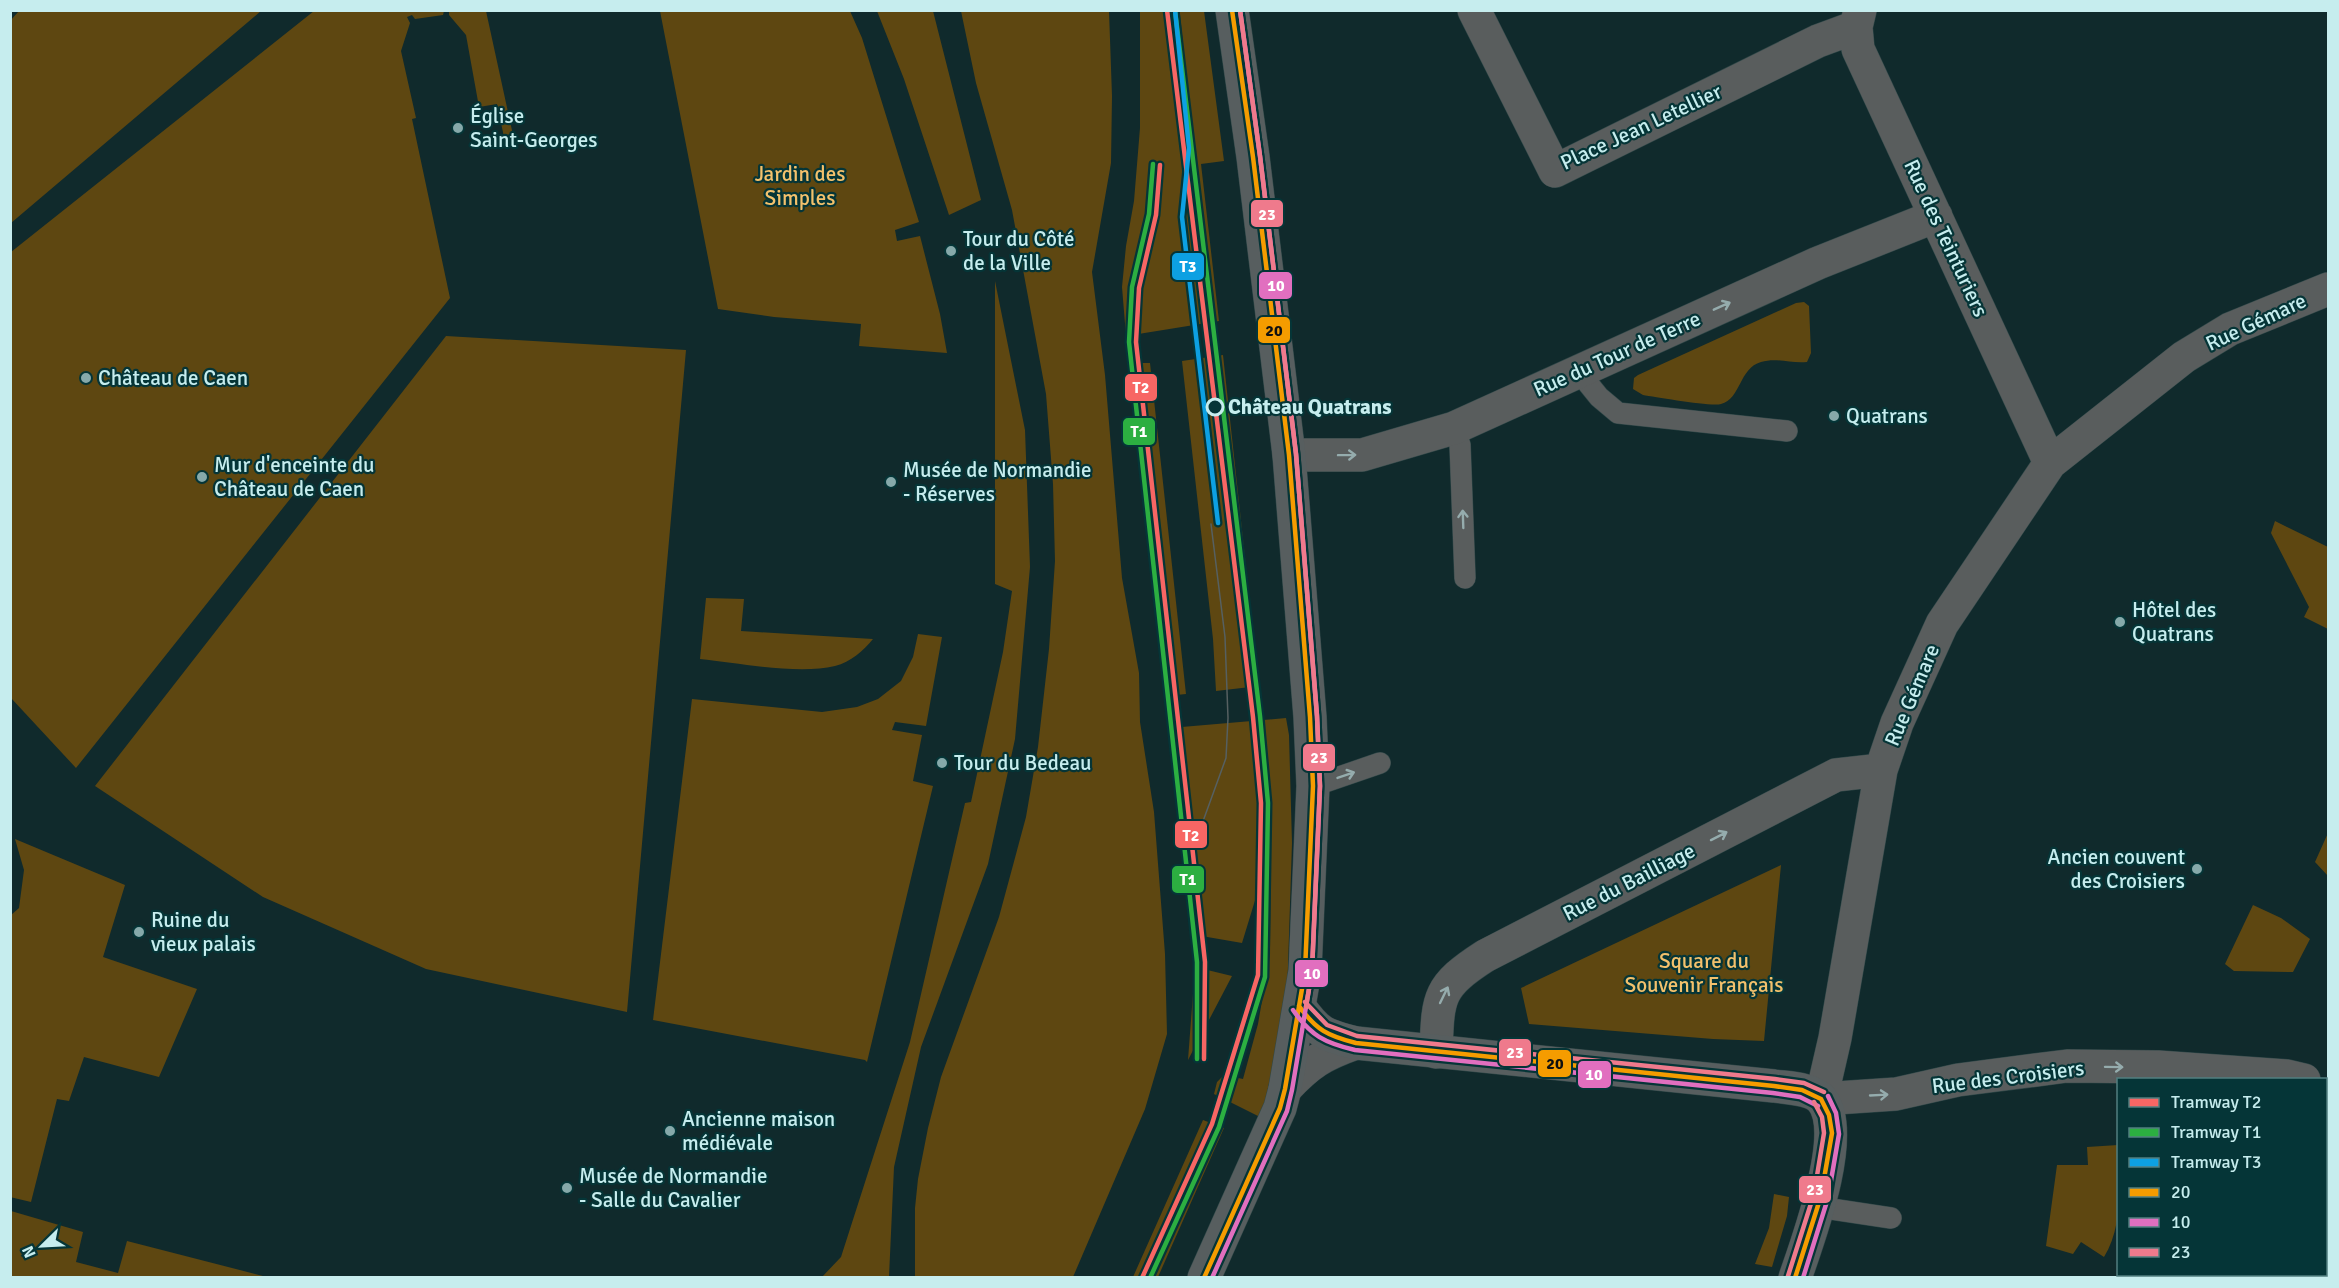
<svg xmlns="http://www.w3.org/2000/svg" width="2339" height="1288" viewBox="0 0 2339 1288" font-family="Signika,sans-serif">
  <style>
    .green { fill: #5e4711 }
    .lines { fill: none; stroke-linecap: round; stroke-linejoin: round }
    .lane-casing { stroke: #304849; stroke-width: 22 }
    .street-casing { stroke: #304849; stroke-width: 34 }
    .secondary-casing { stroke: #304849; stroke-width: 34 }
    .lane { stroke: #595d5d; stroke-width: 21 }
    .street { stroke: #595d5d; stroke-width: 33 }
    .secondary { stroke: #575e5f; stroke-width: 33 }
    .tram { stroke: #566061; stroke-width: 1.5 }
    .bus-1-casing { stroke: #053537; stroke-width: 9 }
    .bus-2-casing { stroke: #053537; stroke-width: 9 }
    .bus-3-casing { stroke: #053537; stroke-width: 9 }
    .bus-1 { stroke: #f59c00; stroke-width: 4.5 }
    .bus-2 { stroke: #e16fbf; stroke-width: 4.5 }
    .bus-3 { stroke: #ef7a8c; stroke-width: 4.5 }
    .tram-1-casing { stroke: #053537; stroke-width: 9 }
    .tram-2-casing { stroke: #053537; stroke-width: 9 }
    .tram-3-casing { stroke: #053537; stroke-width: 9 }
    .tram-1 { stroke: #f76664; stroke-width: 4.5 }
    .tram-2 { stroke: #2caf41; stroke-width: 4.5 }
    .tram-3 { stroke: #0da0e2; stroke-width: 4.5 }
    .oneway { stroke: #95acad }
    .poi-dot { fill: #86a9aa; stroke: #053537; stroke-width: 2 }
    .stop-dot { fill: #053537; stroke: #c6edee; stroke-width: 3 }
    .labels { text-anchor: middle; stroke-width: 4.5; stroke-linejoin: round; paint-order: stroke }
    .poi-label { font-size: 21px; fill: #c6edee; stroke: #053537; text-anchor: start }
    .street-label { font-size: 21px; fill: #c6edee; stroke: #053537 }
    .park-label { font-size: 21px; fill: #f3c16c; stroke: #053537 }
    .stop-label { font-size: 21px; font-weight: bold; fill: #c6edee; stroke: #053537; text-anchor: start }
    .line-badge { stroke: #053537; stroke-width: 2 }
    .badge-label { font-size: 16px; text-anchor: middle; font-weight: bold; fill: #fff }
    .pale-badge-label { font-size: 16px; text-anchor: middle; font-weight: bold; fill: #111 }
  </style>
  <rect width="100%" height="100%" fill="#102a2c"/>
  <path class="green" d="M 19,11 L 19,10 L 261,11 L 11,223 L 10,21 Z
    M 314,11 L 444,11 L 443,15 L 415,19 L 412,15 L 407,17 L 410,23 L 401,51 L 416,118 L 412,119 L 450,298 L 76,768 L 11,698 L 11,252 Z
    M 449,11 L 486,11 L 513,135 L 504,137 L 497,104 L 479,107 L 466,35 L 449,15 Z
    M 660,11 L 850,11 L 862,38 L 919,222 L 895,230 L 897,241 L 920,236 L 940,314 L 947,353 L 859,346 L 861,324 L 774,317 L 718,309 Z
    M 877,11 L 933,11 L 981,200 L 949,215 L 904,79 Z
    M 961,11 L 1109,11 L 1112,96 L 1111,163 L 1092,272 L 1105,375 L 1122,578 L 1139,673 L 1140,722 L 1154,812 L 1165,954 L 1167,1034 L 1145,1109 L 1073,1277 L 915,1277 L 915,1208 L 918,1179 L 928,1128 L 941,1077 L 999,917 L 1026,817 L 1038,747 L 1049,649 L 1055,561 L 1053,484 L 1046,394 L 1012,210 L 976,83 Z
    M 1140,11 L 1204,11 L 1224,161 L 1201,164 L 1219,321 L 1126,336 L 1122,287 L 1126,246 L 1134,201 L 1140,128 Z
    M 995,281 L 1025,430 L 1030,567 L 1015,739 L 988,864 L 921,1047 L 894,1167 L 889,1277 L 822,1277 L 841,1257 L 910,1042 L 965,803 L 971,802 L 1003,652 L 1012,591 L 995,584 Z
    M 1804,302 L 1809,306 L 1811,353 L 1807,362 C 1791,364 1777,357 1761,362 C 1739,368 1741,399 1721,404 C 1712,407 1656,397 1643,395 L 1633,389 L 1634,378 L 1638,375 L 1796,303 Z
    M 446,336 L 686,350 L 627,1012 L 426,969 L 263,897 L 95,786 Z
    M 1223,355 L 1259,686 L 1216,691 L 1213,639 L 1182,361 Z
    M 1128,363 L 1150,363 L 1186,694 L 1167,696 Z
    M 2275,521 L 2328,547 L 2328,629 L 2304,617 L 2309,607 L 2271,533 Z
    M 706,598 L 744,599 L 741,631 L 873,639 C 863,651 851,662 835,666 C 798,675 739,663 700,659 Z
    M 918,634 L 942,637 L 926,726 L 895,722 L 892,730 L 922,735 L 913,781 L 933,786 L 867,1062 L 865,1060 L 653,1020 L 692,699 L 822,712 L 857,707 L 878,699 L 901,681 L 913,657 Z
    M 1286,718 L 1289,735 L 1292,843 L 1287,997 L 1280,1047 L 1262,1118 L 1214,1094 L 1217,1082 L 1224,1075 L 1243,1079 L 1258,1024 L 1270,954 L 1271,848 L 1242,943 L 1190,934 L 1185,846 L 1170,728 Z
    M 2328,833 L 2328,876 L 2315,862 Z
    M 15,839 L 125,885 L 103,957 L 197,989 L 159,1077 L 84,1057 L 69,1101 L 57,1099 L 31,1202 L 10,1197 L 10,916 L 19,908 L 24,870 Z
    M 1781,865 L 1764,1041 L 1713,1039 L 1529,1024 L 1521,988 Z
    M 2253,905 L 2281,918 L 2310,939 L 2293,972 L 2234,971 L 2225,964 Z
    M 1195,967 L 1232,976 L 1188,1060 Z
    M 1203,1120 L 1224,1128 L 1158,1277 L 1133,1277 Z
    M 2118,1145 C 2119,1182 2124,1225 2104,1257 L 2081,1242 L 2073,1254 L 2046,1246 L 2057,1165 L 2088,1165 L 2087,1147 Z
    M 1774,1194 L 1789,1197 L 1787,1216 L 1772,1267 L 1755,1264 L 1769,1228 Z
    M 11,1211 L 83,1232 L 76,1262 L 118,1273 L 127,1241 L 267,1277 L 11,1277 Z"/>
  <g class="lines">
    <defs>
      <path id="lane" d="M 1578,371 L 1599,397 L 1618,413 L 1787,431
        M 1454,428 L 1460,445 L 1465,578
        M 1313,786 L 1380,763
        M 1818,1207 L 1891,1218"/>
      <path id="street" d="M 1474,10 L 1555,171 L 1818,41 L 1856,27
        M 1860,10 L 1856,27 L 1858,49 L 2050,463
        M 1289,455 L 1362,455 L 1454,428 L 1818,263 L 1936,216
        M 1436,1052 C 1438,997 1437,987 1485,956 L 1836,775 L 1881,770
        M 2304,1080 L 2287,1076 L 2158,1067 L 2067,1066 L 1958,1080 L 1896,1094 L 1821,1099 L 1835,1038 L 1881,770 L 1897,723 L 1942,624 L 2050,463 L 2184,357 L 2230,329 L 2328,289
        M 1285,1089 C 1309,1063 1322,1055 1356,1043"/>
      <path id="secondary" d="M 1299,1006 C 1318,1033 1324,1035 1356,1043 L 1774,1086 C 1788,1088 1812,1088 1822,1100 C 1848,1134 1808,1240 1795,1278
        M 1204,1278 L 1280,1108 L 1285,1089 L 1305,971 L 1313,786 L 1310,717 L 1289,455 L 1253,157 L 1232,10"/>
    </defs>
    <use href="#lane" class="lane-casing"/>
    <use href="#street" class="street-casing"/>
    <use href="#secondary" class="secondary-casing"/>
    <use href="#lane" class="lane"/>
    <use href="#street" class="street"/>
    <use href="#secondary" class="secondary"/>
    <path class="tram" d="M 1194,846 L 1226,758 L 1228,718 L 1225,637 L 1211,524"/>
    <defs>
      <path id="bus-1" d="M 1299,1006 C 1316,1030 1328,1036 1356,1043 L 1774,1086 L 1802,1090 L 1821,1099
        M 1204,1278 L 1280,1108 L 1285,1089 L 1305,971 L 1313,786 L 1310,717 L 1289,455 L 1253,157 L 1232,10
        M 1795,1278 L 1821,1196 L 1832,1133 L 1829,1115 L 1821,1099"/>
      <path id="bus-2" d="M 1293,1010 C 1311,1036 1325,1043 1355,1050 L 1773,1093 L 1800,1097 L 1818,1106
        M 1212,1278 L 1287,1111 L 1292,1090 L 1312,971 L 1320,786 L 1317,716 L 1296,454 L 1260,156 L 1240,10
        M 1803,1278 L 1828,1198 L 1839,1134 L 1836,1113 L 1828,1096"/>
      <path id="bus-3" d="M 1240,10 L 1260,156 L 1296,454 L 1317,716 L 1320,786 L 1312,971 L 1306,1007
        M 1305,1002 L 1327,1025 L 1357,1036 L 1775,1079 L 1804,1083 L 1824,1092
        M 1788,1276 L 1814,1194 L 1824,1133 L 1822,1117 L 1814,1102"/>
    </defs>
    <use href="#bus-1" class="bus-1-casing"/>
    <use href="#bus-2" class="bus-2-casing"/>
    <use href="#bus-3" class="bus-3-casing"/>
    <use href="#bus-1" class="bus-1"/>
    <use href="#bus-2" class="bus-2"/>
    <use href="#bus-3" class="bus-3"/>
    <defs>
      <path id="tram-1" d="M 1160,165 L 1156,215 L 1139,288 L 1136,342 L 1205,962 L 1204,1059
        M 1142,1278 L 1212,1124 L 1258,975 L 1261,803 L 1253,717 L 1167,10"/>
      <path id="tram-2" d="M 1153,164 L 1149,214 L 1132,287 L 1129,342 L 1197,962 L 1197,1059
        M 1150,1278 L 1219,1127 L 1265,977 L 1268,803 L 1260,716 L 1175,10"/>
      <path id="tram-3" d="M 1175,10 L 1189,148 L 1182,217 L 1218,523"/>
    </defs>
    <use href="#tram-1" class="tram-1-casing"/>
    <use href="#tram-2" class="tram-2-casing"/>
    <use href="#tram-3" class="tram-3-casing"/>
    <use href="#tram-1" class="tram-1"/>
    <use href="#tram-2" class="tram-2"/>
    <use href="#tram-3" class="tram-3"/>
  </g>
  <defs><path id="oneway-shaft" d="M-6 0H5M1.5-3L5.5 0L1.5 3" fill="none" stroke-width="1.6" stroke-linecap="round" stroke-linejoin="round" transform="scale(1.5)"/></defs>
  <g class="oneway">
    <use href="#oneway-shaft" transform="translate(1722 306) rotate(-24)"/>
    <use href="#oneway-shaft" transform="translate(1347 455) rotate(-1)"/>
    <use href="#oneway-shaft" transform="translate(1463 519) rotate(-92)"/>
    <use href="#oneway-shaft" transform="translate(1346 775) rotate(-19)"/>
    <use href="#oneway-shaft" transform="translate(1719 836) rotate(-27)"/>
    <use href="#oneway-shaft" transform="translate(1444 995) rotate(-64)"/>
    <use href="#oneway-shaft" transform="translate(2114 1067) rotate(1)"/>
    <use href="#oneway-shaft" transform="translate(1879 1095) rotate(-3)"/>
  </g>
  <g class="poi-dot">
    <circle cx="458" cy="128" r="6"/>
    <circle cx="951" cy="251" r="6"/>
    <circle cx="86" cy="378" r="6"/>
    <circle cx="1834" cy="416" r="6"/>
    <circle cx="202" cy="477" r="6"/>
    <circle cx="891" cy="482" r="6"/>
    <circle cx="2120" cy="622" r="6"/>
    <circle cx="942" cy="763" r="6"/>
    <circle cx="2197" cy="869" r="6"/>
    <circle cx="139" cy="932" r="6"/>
    <circle cx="670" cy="1131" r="6"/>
    <circle cx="567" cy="1188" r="6"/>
  </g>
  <circle class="stop-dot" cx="1215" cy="407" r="8"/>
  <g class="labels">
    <g class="poi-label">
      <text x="470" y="123">Église<tspan x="470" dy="24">Saint-Georges</tspan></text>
      <text x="963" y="246">Tour du Côté<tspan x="963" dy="24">de la Ville</tspan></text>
      <text x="98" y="385">Château de Caen</text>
      <text x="1846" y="423">Quatrans</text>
      <text x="214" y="472">Mur d'enceinte du<tspan x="214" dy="24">Château de Caen</tspan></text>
      <text x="903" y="477">Musée de Normandie<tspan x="903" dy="24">- Réserves</tspan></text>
      <text x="2132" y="617">Hôtel des<tspan x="2132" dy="24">Quatrans</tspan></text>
      <text x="954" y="770">Tour du Bedeau</text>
      <text x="2185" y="864" text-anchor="end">Ancien couvent<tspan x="2185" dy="24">des Croisiers</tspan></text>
      <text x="151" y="927">Ruine du<tspan x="151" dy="24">vieux palais</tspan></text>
      <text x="682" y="1126">Ancienne maison<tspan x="682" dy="24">médiévale</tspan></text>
      <text x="579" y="1183">Musée de Normandie<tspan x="579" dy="24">- Salle du Cavalier</tspan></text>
    </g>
    <g class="street-label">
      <text transform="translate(1641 127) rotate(-25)" y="7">Place Jean Letellier</text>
      <text transform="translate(1946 238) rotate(65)" y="7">Rue des Teinturiers</text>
      <text transform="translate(2256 322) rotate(-25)" y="7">Rue Gémare</text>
      <text transform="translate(1617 354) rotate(-24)" y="7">Rue du Tour de Terre</text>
      <text transform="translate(1912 695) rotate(-67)" y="7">Rue Gémare</text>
      <text transform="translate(1629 882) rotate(-27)" y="7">Rue du Bailliage</text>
      <text transform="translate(2008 1077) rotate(-7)" y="7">Rue des Croisiers</text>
    </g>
    <g class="park-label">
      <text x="800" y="181">Jardin des<tspan x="800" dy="24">Simples</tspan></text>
      <text x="1704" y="968">Square du<tspan x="1704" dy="24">Souvenir Français</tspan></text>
    </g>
    <g class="stop-label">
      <text x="1228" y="414">Château Quatrans</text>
    </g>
  </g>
  <g class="line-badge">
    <rect x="1250" y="199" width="34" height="29" rx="6" fill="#ef7a8c"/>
    <rect x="1171" y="252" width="34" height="29" rx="6" fill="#0da0e2"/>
    <rect x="1258" y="271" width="35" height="29" rx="6" fill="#e16fbf"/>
    <rect x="1257" y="316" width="34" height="28" rx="6" fill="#f59c00"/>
    <rect x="1124" y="373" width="34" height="29" rx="6" fill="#f76664"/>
    <rect x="1122" y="417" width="34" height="29" rx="6" fill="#2caf41"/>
    <rect x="1302" y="743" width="34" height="29" rx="6" fill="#ef7a8c"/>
    <rect x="1174" y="820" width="34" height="29" rx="6" fill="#f76664"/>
    <rect x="1171" y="865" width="34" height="29" rx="6" fill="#2caf41"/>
    <rect x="1294" y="959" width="35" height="29" rx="6" fill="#e16fbf"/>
    <rect x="1498" y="1038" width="34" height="29" rx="6" fill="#ef7a8c"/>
    <rect x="1537" y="1049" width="35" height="29" rx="6" fill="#f59c00"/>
    <rect x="1577" y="1060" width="35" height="29" rx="6" fill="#e16fbf"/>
    <rect x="1798" y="1175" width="34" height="29" rx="6" fill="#ef7a8c"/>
  </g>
  <g class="badge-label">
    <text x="1267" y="220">23</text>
    <text x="1188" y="272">T3</text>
    <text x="1276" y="291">10</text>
    <text x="1141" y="393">T2</text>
    <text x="1139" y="437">T1</text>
    <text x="1319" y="763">23</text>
    <text x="1191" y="841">T2</text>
    <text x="1188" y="885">T1</text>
    <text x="1312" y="979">10</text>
    <text x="1515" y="1058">23</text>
    <text x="1594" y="1080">10</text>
    <text x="1815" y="1195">23</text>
  </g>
  <g class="pale-badge-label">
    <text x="1274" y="336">20</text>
    <text x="1555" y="1069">20</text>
  </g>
  <rect width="2339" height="1288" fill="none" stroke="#c6edee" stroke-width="24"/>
  <rect x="2117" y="1078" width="210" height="198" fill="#053537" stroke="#527f80" stroke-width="1.5"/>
  <rect x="2129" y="1098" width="30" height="9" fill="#f76664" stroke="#527f80" stroke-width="1.5"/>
  <text x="2171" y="1108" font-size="18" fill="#c6edee">Tramway T2</text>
  <rect x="2129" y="1128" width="30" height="9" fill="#2caf41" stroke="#527f80" stroke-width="1.5"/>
  <text x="2171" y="1138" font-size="18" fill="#c6edee">Tramway T1</text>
  <rect x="2129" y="1158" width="30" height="9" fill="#0da0e2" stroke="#527f80" stroke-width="1.5"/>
  <text x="2171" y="1168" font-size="18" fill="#c6edee">Tramway T3</text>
  <rect x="2129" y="1188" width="30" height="9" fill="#f59c00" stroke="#527f80" stroke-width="1.5"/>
  <text x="2171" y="1198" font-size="18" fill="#c6edee">20</text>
  <rect x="2129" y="1218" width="30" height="9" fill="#e16fbf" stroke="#527f80" stroke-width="1.5"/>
  <text x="2171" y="1228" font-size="18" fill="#c6edee">10</text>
  <rect x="2129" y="1248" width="30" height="9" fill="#ef7a8c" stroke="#527f80" stroke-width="1.5"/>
  <text x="2171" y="1258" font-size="18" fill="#c6edee">23</text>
  <g transform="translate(42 1246) rotate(246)" stroke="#053537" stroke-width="4.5" paint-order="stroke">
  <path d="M0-4.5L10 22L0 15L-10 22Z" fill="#c6edee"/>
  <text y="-9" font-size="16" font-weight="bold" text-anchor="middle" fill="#c6edee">N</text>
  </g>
</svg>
